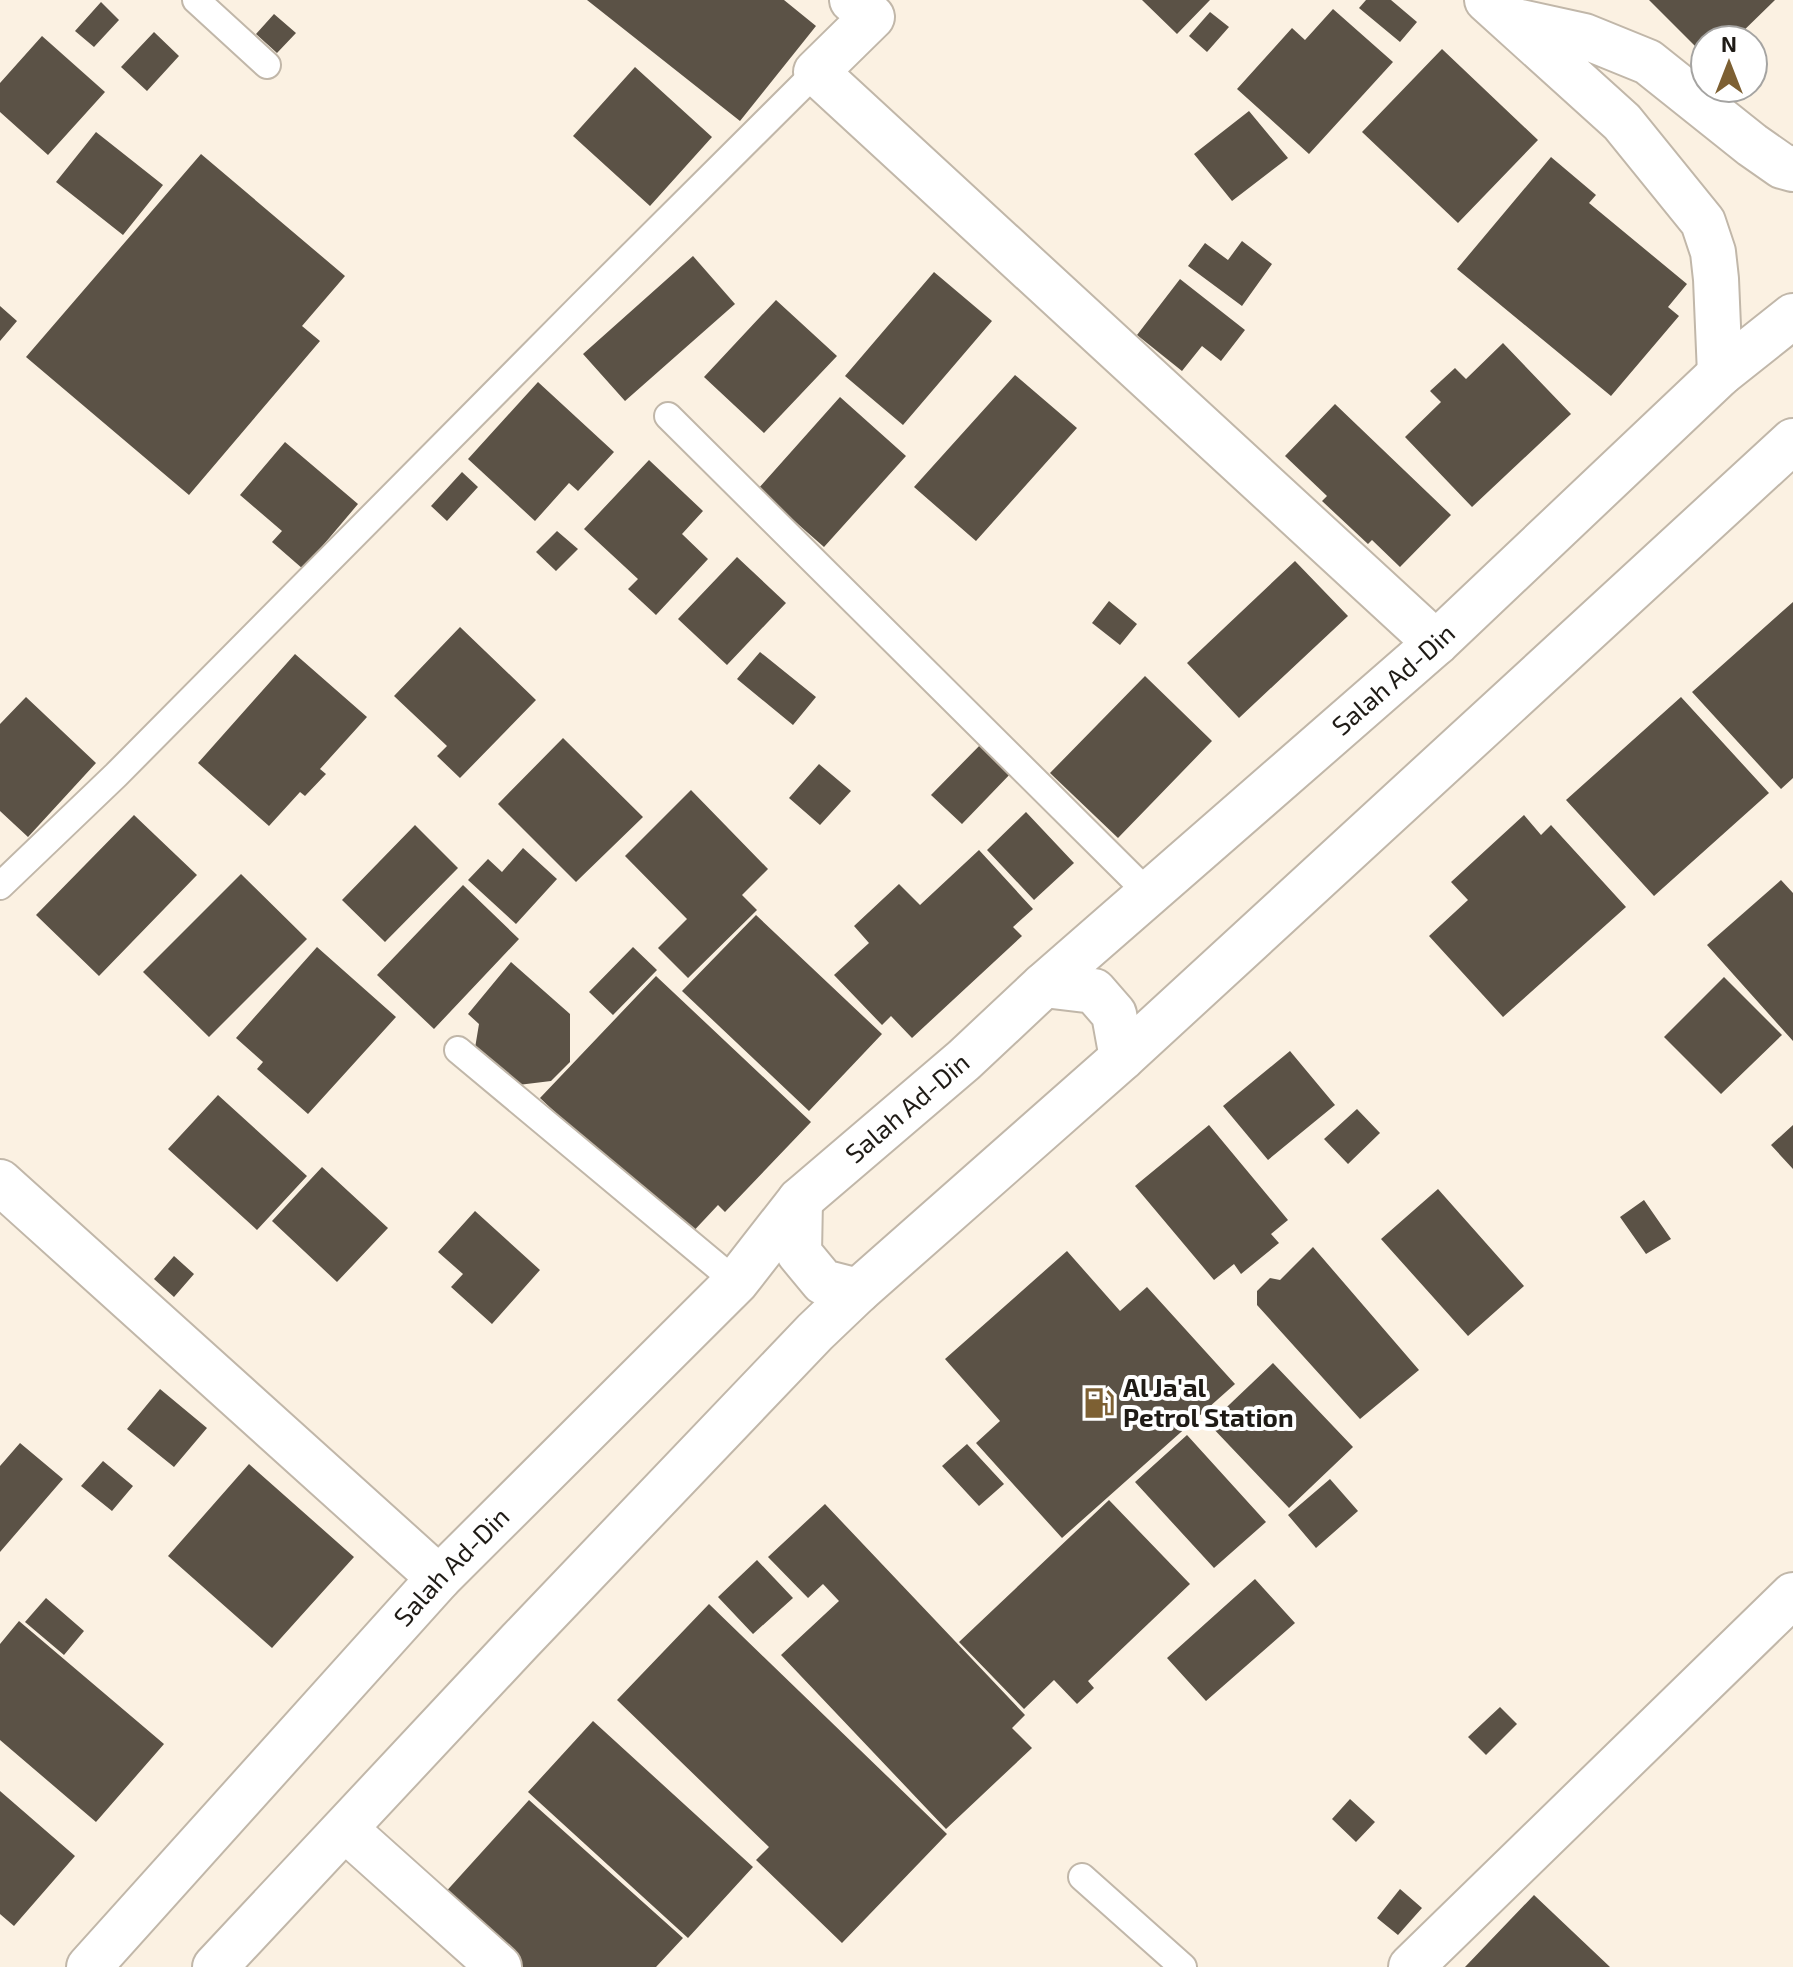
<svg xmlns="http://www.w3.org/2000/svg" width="1793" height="1967" viewBox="0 0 1793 1967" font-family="'Exo 2',sans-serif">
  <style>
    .building { fill: #5b5246 }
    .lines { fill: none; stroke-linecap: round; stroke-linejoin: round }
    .lane-casing { stroke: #c1b7a9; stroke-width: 30 }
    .street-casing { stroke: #c1b7a9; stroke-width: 48 }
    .secondary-casing { stroke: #c1b7a9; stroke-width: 48 }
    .highway-casing { stroke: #c1b7a9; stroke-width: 48 }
    .lane { stroke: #fff; stroke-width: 26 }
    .street { stroke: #fff; stroke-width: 44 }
    .secondary { stroke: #fff; stroke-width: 44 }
    .highway { stroke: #fff; stroke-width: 44 }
    .labels { text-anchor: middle; stroke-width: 8; stroke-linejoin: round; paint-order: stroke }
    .street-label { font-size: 26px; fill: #1f1b16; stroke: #fff }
    .poi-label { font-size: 26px; font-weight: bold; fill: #1f1b16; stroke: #fff; text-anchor: start }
  </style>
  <rect width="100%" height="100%" fill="#fbf1e2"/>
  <path class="building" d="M 587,0 L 784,0 L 816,26 L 740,121 Z
    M 1142,0 L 1210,0 L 1177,34 Z
    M 1366,0 L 1391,0 L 1417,22 L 1400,42 L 1359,8 Z
    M 1649,0 L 1775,0 L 1734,40 L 1705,40 L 1705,56 Z
    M 101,2 L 119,20 L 94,47 L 75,31 Z
    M 1333,9 L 1393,62 L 1309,154 L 1237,89 L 1292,28 L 1305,40 Z
    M 1210,12 L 1229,27 L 1207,52 L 1189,36 Z
    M 274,14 L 296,33 L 277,53 L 256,34 Z
    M 154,32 L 179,56 L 147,91 L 121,67 Z
    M 42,36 L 105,92 L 48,155 L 0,112 L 0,83 Z
    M 1442,49 L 1538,140 L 1458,223 L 1362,132 Z
    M 635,67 L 712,137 L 650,206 L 573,136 Z
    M 1249,111 L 1288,158 L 1232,201 L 1194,154 Z
    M 96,132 L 163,185 L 123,235 L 56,182 Z
    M 201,154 L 345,276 L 302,326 L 320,341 L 189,495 L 26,357 Z
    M 1551,157 L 1596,195 L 1589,203 L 1687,284 L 1668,307 L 1679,316 L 1611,396 L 1457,269 Z
    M 1242,241 L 1272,264 L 1242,306 L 1188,266 L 1205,243 L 1228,260 Z
    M 693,256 L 735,304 L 625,401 L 583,354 Z
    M 934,272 L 992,321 L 903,425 L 845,376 Z
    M 1180,279 L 1245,330 L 1221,361 L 1202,346 L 1182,371 L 1137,335 Z
    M 776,300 L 837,356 L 764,433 L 704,377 Z
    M 0,306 L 17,321 L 0,341 Z
    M 1503,343 L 1571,414 L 1472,507 L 1405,437 L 1441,402 L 1430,391 L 1455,368 L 1466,379 Z
    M 1015,375 L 1077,428 L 976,541 L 914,487 Z
    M 538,382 L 614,452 L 578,491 L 569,483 L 535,521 L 468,459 Z
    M 840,397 L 906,456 L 824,547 L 758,489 Z
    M 1335,404 L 1451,515 L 1400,567 L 1372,540 L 1368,544 L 1322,501 L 1327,496 L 1285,456 Z
    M 285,442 L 358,504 L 303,569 L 272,542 L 282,531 L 240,495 Z
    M 649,460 L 703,511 L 682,534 L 708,559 L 656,615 L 628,589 L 638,579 L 584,529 Z
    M 462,472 L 478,487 L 447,521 L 431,506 Z
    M 557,531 L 578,549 L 556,571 L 536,552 Z
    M 737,557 L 786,603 L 727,665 L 678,619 Z
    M 1295,561 L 1348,616 L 1239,718 L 1187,663 Z
    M 1109,601 L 1137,624 L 1120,645 L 1092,623 Z
    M 1793,602 L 1793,778 L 1781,789 L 1692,692 Z
    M 460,627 L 536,700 L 460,778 L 437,756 L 447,746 L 394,696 Z
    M 760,652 L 816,697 L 793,725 L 737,679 Z
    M 295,654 L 367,717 L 320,769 L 326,774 L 305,796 L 300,792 L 269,826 L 198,763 Z
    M 1145,676 L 1212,741 L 1118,838 L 1050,773 Z
    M 26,697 L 96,763 L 28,837 L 0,811 L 0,724 Z
    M 1681,697 L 1769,793 L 1654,896 L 1566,800 Z
    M 563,738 L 643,817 L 576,882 L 498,804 Z
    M 985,740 L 1014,770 L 962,824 L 931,795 Z
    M 819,764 L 851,791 L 820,825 L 789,798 Z
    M 691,790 L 768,869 L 742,895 L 757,910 L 688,978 L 658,948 L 687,919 L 625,856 Z
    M 1026,812 L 1074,863 L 1034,900 L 987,850 Z
    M 134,815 L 197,875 L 99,976 L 36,915 Z
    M 1524,815 L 1541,835 L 1551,825 L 1626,907 L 1503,1017 L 1429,936 L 1468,900 L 1451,882 Z
    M 415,825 L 458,868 L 385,942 L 342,900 Z
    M 523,848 L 557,879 L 516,924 L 468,880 L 488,859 L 502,872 Z
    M 979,850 L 1033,909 L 1013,927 L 1022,936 L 912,1038 L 891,1016 L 882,1025 L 834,975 L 869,943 L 854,926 L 899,884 L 920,905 Z
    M 241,874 L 307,939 L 209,1037 L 143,972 Z
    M 1781,880 L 1793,893 L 1793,1041 L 1707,945 Z
    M 463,885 L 519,939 L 434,1029 L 377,975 Z
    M 756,915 L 882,1034 L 809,1111 L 682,991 Z
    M 317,947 L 396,1017 L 308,1114 L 257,1069 L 263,1062 L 236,1038 Z
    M 633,947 L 657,970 L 613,1015 L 589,992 Z
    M 511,962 L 570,1014 L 570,1062 L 551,1081 L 510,1086 L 474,1054 L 479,1024 L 468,1014 Z
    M 656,976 L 811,1122 L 725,1212 L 718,1205 L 688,1237 L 540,1098 Z
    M 1724,977 L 1782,1035 L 1721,1094 L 1664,1037 Z
    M 1290,1051 L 1335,1105 L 1268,1160 L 1223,1106 Z
    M 218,1095 L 307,1176 L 257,1230 L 168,1149 Z
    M 1357,1109 L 1380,1133 L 1348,1164 L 1324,1139 Z
    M 1209,1125 L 1288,1220 L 1271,1234 L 1279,1243 L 1241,1274 L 1234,1264 L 1214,1280 L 1135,1186 Z
    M 1793,1125 L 1793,1169 L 1771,1145 Z
    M 322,1167 L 388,1228 L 337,1282 L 272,1221 Z
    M 1438,1189 L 1524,1286 L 1468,1336 L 1381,1239 Z
    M 1644,1200 L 1671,1239 L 1646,1254 L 1620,1217 Z
    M 475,1211 L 540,1270 L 492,1324 L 451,1287 L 463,1274 L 438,1252 Z
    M 1313,1247 L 1419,1370 L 1360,1419 L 1257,1305 L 1257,1291 L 1270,1278 L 1280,1280 Z
    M 1067,1251 L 1120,1311 L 1147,1287 L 1235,1384 L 1062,1538 L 976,1443 L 1000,1421 L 945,1359 Z
    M 174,1256 L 194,1274 L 174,1297 L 154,1279 Z
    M 1273,1363 L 1353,1447 L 1289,1508 L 1209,1424 Z
    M 160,1389 L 207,1428 L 174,1467 L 127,1429 Z
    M 1187,1435 L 1266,1522 L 1214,1568 L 1135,1482 Z
    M 20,1443 L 63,1479 L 0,1552 L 0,1466 Z
    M 967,1444 L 1004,1484 L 979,1506 L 942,1466 Z
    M 103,1461 L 133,1486 L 112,1511 L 81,1486 Z
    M 249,1464 L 354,1557 L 272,1648 L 168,1556 Z
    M 1330,1479 L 1358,1511 L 1316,1548 L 1288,1515 Z
    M 1109,1500 L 1190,1584 L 1088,1681 L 1094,1688 L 1077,1704 L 1054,1680 L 1024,1709 L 959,1642 Z
    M 825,1504 L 1025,1715 L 1012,1728 L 1032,1748 L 946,1829 L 781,1655 L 839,1601 L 823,1584 L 808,1598 L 768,1557 Z
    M 757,1560 L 793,1598 L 753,1634 L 718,1597 Z
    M 1255,1579 L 1295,1623 L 1206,1701 L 1167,1658 Z
    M 46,1598 L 84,1631 L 64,1655 L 25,1622 Z
    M 709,1604 L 947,1834 L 842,1943 L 756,1860 L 769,1847 L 617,1700 Z
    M 19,1621 L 164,1744 L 96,1822 L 0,1740 L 0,1644 Z
    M 1500,1707 L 1517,1724 L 1486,1755 L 1468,1737 Z
    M 593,1721 L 753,1867 L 688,1938 L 528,1792 Z
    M 0,1791 L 75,1856 L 14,1926 L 0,1914 Z
    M 1350,1799 L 1375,1822 L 1356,1842 L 1332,1819 Z
    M 529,1800 L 683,1938 L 656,1967 L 521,1967 L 442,1896 Z
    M 1400,1889 L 1422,1908 L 1398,1935 L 1377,1918 Z
    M 1534,1895 L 1610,1967 L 1465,1967 Z"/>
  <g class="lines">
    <defs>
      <path id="lane" d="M 196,0 L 267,65
        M 668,416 L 1150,895
        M 0,886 L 116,775 L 581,306 L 816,72
        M 458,1050 L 736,1282
        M 1082,1877 L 1183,1967"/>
      <path id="street" d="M 852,0 L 872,17 L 816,72 L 1436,643
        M 0,1182 L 439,1578
        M 345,1829 L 499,1967
        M 1411,1967 L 1793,1595"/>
      <path id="secondary" d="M 1487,0 L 1622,122 L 1703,222 L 1713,252 L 1716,279 L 1720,374
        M 1511,20 L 1584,36 L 1648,62 L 1752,145 L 1782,166 L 1793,169"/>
      <g id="highway">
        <path d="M 1044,985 L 1094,991 L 1114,1014 L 1122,1058"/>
        <path d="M 800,1200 L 799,1253 L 823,1282 L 858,1291"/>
        <path id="s1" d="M 89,1967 L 439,1578 L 736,1282 L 800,1200 L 964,1060 L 1044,985 L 1436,643 L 1720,374 L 1793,316"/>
        <path d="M 215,1967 L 519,1642 L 815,1332 L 858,1291 L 1122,1058 L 1793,441"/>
      </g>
    </defs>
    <use href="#lane" class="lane-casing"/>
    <use href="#street" class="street-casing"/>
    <use href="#secondary" class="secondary-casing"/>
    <use href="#highway" class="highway-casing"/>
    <use href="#lane" class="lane"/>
    <use href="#street" class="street"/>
    <use href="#secondary" class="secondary"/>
    <use href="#highway" class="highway"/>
  </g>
  <defs>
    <symbol id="fuel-bare" viewBox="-9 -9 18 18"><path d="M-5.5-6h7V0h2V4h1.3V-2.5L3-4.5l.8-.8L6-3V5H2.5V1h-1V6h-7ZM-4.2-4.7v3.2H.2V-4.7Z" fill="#7d6033" stroke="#fff" stroke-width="2.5" paint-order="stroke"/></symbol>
  </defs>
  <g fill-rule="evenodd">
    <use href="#fuel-bare" x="1077" y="1381" width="44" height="44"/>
  </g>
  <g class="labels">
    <g class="street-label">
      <text dy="9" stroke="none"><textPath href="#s1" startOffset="1836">Salah Ad-Din</textPath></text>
      <text dy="9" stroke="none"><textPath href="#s1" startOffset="1188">Salah Ad-Din</textPath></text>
      <text dy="9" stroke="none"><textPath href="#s1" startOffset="540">Salah Ad-Din</textPath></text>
    </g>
    <g class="poi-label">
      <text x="1123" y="1397">Al Ja'al<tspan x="1123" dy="30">Petrol Station</tspan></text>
    </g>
  </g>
  <g transform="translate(1729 64)"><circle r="38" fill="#ffffff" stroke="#a5a4a2" stroke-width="2"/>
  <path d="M0-6L14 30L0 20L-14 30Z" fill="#7d6033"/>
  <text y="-12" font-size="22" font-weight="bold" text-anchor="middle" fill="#1f1b16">N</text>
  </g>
</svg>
